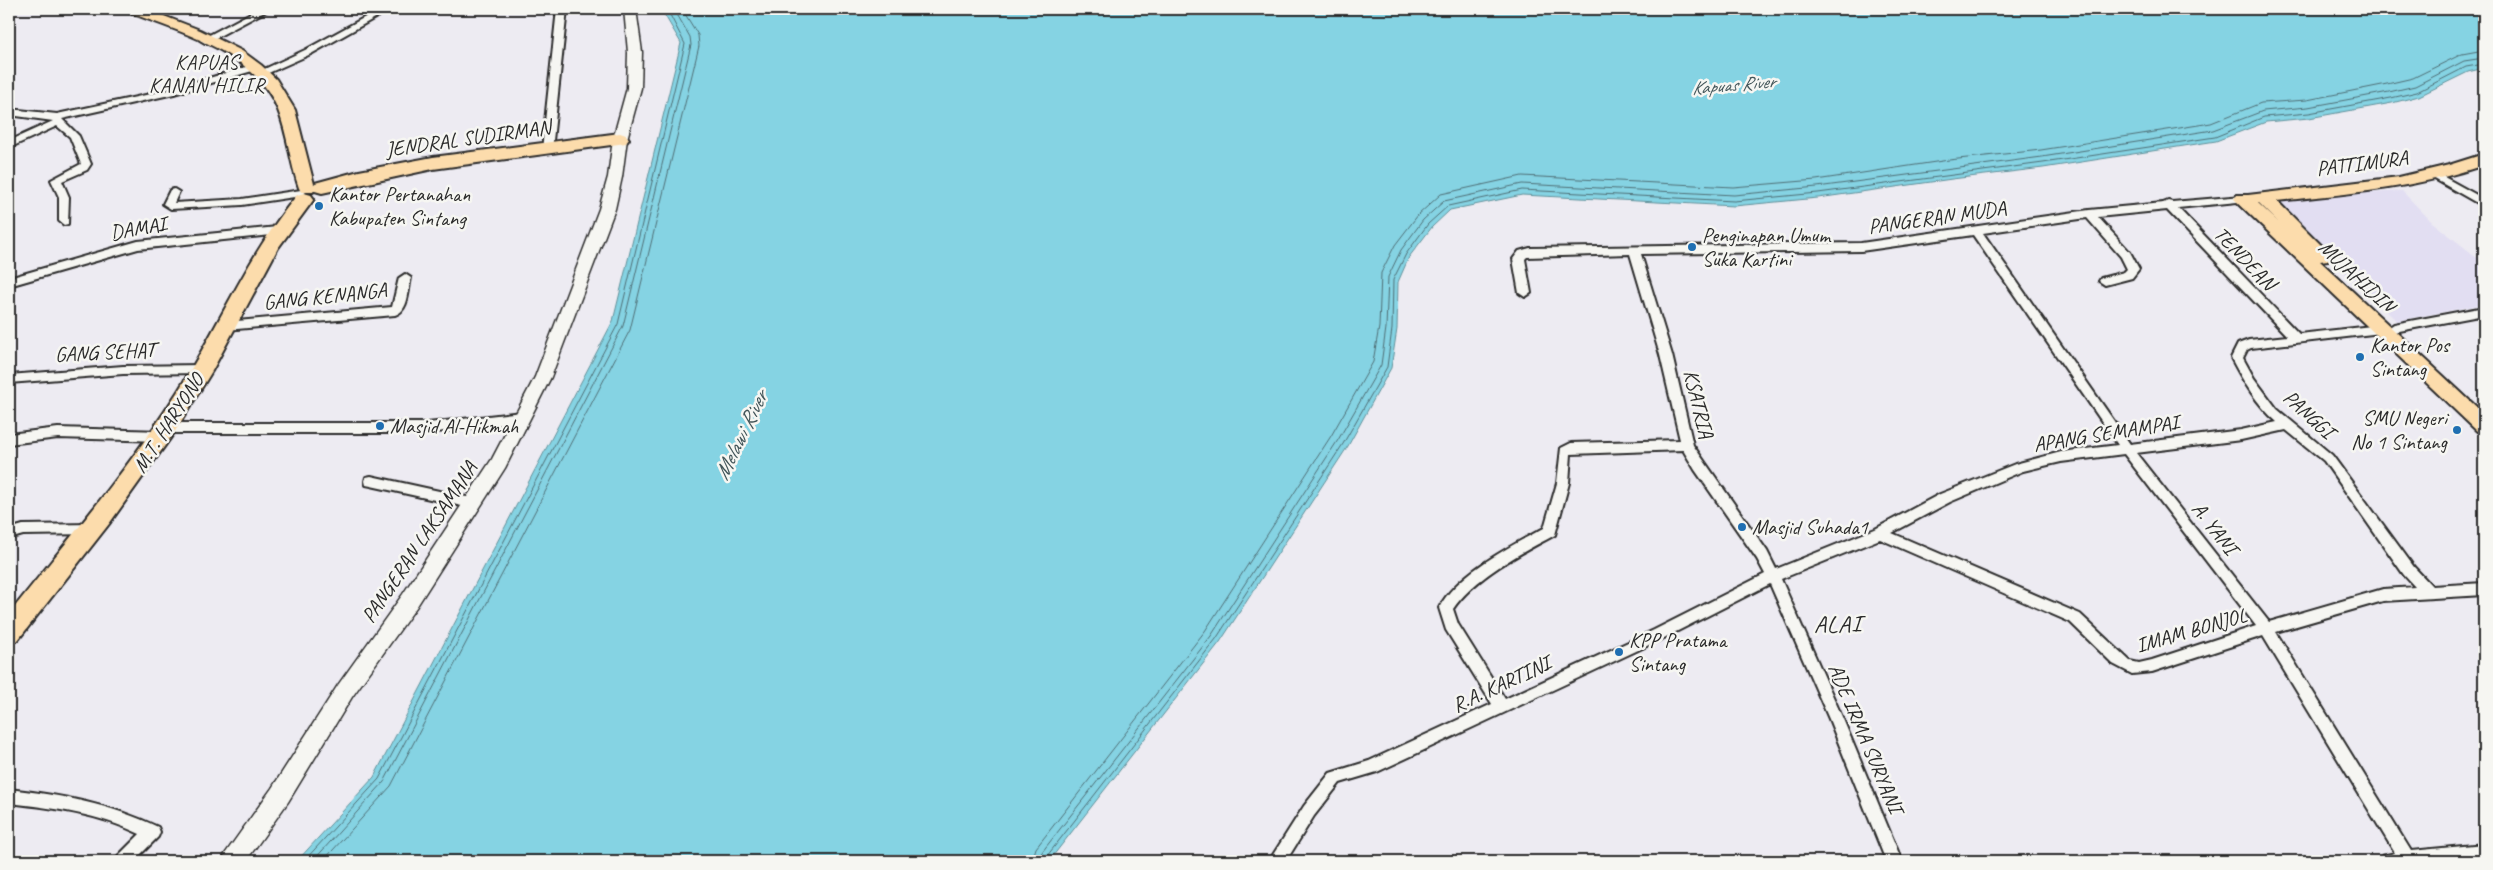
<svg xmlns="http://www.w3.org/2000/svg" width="2493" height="870" viewBox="0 0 2493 870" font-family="Caveat,sans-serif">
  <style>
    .built { fill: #e2def2 }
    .water { fill: #85d3e3; stroke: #619099 }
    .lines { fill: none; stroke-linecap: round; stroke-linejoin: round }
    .shore { stroke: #4f6e75; stroke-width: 1 }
    .street-casing { stroke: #2b2b2b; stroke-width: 4 }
    .secondary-casing { stroke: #2b2b2b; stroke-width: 3 }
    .primary-casing { stroke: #2b2b2b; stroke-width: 4 }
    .highway-casing { stroke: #2b2b2b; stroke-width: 4 }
    .street { fill: #f6f6f2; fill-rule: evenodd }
    .secondary { fill: #f6f6f2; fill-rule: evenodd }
    .primary { fill: #fcdcac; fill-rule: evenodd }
    .highway { fill: #fcdcac; fill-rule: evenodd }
    .poi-dot { fill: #1f6fb2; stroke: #f6f6f2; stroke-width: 2 }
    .labels { text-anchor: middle; stroke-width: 5; stroke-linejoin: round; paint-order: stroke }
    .far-water-label { font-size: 19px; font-style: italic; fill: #425559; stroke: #f6f6f2 }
    .far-quarter-label { font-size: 20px; letter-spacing: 1px; fill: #2b2b2b; stroke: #f6f6f2 }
    .street-label { font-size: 21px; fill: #2b2b2b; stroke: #f6f6f2 }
    .poi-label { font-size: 21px; fill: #2b2b2b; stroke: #f6f6f2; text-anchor: start }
    .water-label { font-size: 22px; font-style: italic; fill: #425559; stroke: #f6f6f2 }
    .quarter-label { font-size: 24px; letter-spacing: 1px; fill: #2b2b2b; stroke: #f6f6f2 }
  </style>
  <rect width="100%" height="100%" fill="#edebf2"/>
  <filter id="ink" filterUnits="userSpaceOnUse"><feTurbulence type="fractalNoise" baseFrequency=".02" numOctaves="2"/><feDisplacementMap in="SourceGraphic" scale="10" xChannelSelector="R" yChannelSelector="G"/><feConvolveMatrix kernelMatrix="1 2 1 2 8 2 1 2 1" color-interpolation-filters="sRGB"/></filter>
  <g filter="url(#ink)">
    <path class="built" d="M 2402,191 L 2432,222 L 2484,263 L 2484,304 L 2397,321 L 2265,199 Z"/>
    <path class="water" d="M 661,9 L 2484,9 L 2484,68 L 2468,72 L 2419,96 L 2392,103 L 2309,118 L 2266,122 L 2216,141 L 2043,168 L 1952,179 L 1818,198 L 1734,206 L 1522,195 L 1450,210 L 1432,227 L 1409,257 L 1398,282 L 1397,329 L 1391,368 L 1348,446 L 1220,642 L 1049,861 L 297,861 L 374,777 L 613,321 L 681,43 Z"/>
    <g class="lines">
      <path class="shore" d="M 304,861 L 379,779 L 618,324 L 685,44 L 667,9
        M 313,861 L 384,782 L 623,326 L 691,45 L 690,37 L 674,9
        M 323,861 L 391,786 L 630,330 L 699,46 L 698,35 L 682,9
        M 1032,861 L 1036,848 L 1205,631 L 1331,436 L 1373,362 L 1379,327 L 1381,273 L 1395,245 L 1418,215 L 1441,194 L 1522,176 L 1733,187 L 1816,180 L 1949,160 L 2041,150 L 2211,123 L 2261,103 L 2307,100 L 2387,84 L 2413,78 L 2462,54 L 2484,50
        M 1039,861 L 1042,852 L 1211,636 L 1338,440 L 1381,365 L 1386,328 L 1388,277 L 1401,250 L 1423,220 L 1444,201 L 1522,184 L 1734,195 L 1817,187 L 2042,157 L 2213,130 L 2263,111 L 2308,107 L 2389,92 L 2415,86 L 2464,61 L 2484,58
        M 1046,861 L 1047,856 L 1216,639 L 1343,444 L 1387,367 L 1392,329 L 1393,280 L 1406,254 L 1428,224 L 1448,206 L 1522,190 L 1734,201 L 1818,193 L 2043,163 L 2215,137 L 2264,117 L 2309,113 L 2391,98 L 2417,92 L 2466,67 L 2484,64"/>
      <defs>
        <path id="street" d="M 258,9 L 270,9 L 208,42 L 205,43 L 200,40 Z
          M 380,9 L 391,9 L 311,54 L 266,74 L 260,74 L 258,72 L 305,50 Z
          M 557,9 L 567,9 L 552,150 L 547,153 L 542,150 Z
          M 256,64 L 261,67 L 259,69 L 174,94 L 62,119 L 79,136 L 91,164 L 87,170 L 62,181 L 69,197 L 68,224 L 64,225 L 59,221 L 59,197 L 51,180 L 81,164 L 70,137 L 57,126 L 9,148 L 9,141 L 53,121 L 9,115 L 9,109 L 57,114 L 169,90 Z
          M 2435,172 L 2484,199 L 2484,207 L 2431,177 L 2431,173 Z
          M 174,189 L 179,192 L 174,203 L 242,199 L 301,190 L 306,193 L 301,196 L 242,205 L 171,209 L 163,204 L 170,190 Z
          M 2243,196 L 2247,197 L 2247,201 L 2178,208 L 2299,334 L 2381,325 L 2387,329 L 2381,333 L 2251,348 L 2247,350 L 2243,358 L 2254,378 L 2277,409 L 2332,455 L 2414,567 L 2432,586 L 2484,583 L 2484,595 L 2383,601 L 2276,632 L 2411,851 L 2484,844 L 2484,858 L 2458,861 L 2380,861 L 2382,856 L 2395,853 L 2263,636 L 2152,672 L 2132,674 L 2113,664 L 2070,622 L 1880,539 L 1781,579 L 1843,719 L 1902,861 L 1886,861 L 1829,719 L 1770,584 L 1664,638 L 1377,772 L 1340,783 L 1314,816 L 1286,861 L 1269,861 L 1304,806 L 1330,773 L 1369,761 L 1492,704 L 1446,630 L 1439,608 C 1456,574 1511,546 1544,528 L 1557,483 L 1561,448 L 1571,443 L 1680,440 L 1660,355 L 1630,254 L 1527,257 L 1525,259 L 1531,293 L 1525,297 L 1519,293 L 1513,259 L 1519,251 L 1530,248 L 1861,243 L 2089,210 L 2163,203 L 2168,201 L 2172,202 ZM 2167,210 L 2287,336 L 2249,340 L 2238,344 L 2231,358 C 2243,381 2257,405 2277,422 L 2241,430 L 2130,444 L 1983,233 L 2087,218 L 2121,257 L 2127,269 L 2124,272 L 2101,278 L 2099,281 L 2105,285 L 2132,278 L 2139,269 L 2130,252 L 2098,217 ZM 1973,235 L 2118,445 L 2061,452 L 2015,464 L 1940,494 L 1875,529 L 1776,569 L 1767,551 L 1693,445 L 1672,355 L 1641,254 L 1861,251 ZM 2286,430 L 2324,461 L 2404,575 L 2415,587 L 2383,589 L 2269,622 L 2136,453 L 2241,440 ZM 1683,450 L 1695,470 L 1757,559 L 1765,574 L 1654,630 L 1505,699 L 1458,624 L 1453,609 C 1475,577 1521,553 1555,535 L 1569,483 L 1571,454 ZM 2124,454 L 2256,626 L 2152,660 L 2139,663 L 2130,661 L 2080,614 L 1892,533 L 1950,502 L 2023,471 L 2061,462 Z
          M 277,227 L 282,231 L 281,234 L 138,249 L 9,286 L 9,278 L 138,241 Z
          M 405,274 L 411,278 C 408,290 409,311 395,315 L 226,330 L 220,326 L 226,322 L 392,307 L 399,278 Z
          M 2484,307 L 2484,315 L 2394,332 L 2388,328 L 2394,324 Z
          M 203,365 L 209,369 L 203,373 L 123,374 L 9,383 L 9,375 L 123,366 Z
          M 522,412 L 528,417 L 522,422 L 428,433 L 167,433 L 161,428 L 167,423 L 428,423 Z
          M 58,428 L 162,431 L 168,436 L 162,441 L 58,438 L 9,444 L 9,434 Z
          M 371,476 L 471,498 L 476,499 L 478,503 L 476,507 L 471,508 L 371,486 L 366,485 L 365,481 L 366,477 Z
          M 93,524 L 98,525 L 100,529 L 98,533 L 93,534 L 23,535 L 9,539 L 9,529 L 23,525 Z
          M 9,789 C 61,795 110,804 158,827 L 160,832 L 158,837 L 134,861 L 116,861 L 118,856 L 140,834 C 99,814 54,808 9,803 Z"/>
        <path id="secondary" d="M 624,9 L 636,9 L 642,52 L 641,88 L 627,139 L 622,177 L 615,209 L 551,377 L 505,468 L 417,606 L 352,697 L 288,802 L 246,861 L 222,861 L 225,854 L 272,788 L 338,685 L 403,594 L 492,459 L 535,377 L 599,209 L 608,177 L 613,139 L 627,88 L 628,52 Z"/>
        <path id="primary" d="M 126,9 L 146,9 L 200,30 L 242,51 L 261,65 L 276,79 L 295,110 L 315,188 L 313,192 L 301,192 L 299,188 C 290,163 288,135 278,110 C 256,52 180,32 128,12 Z
          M 2484,154 L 2484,165 C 2417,188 2348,194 2277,201 L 2328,252 L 2331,256 L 2328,260 L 2320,261 L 2484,414 L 2484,433 L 2477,431 L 2234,199 L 2237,195 L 2248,195 L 2399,177 L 2449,165 ZM 2258,203 L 2259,203 L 2278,222 Z"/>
        <path id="highway" d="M 620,133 L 626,135 L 629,139 L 626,143 L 433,169 L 322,193 L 315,191 L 312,187 L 315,183 L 359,171 L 433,157 Z
          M 304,193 L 311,195 L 314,199 L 278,248 L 212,371 L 174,433 L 109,524 L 18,640 L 9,643 L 9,614 C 67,541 128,470 178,391 C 219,326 248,255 297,195 Z"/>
      </defs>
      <use href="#street" class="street-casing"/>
      <use href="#secondary" class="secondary-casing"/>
      <use href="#primary" class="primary-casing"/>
      <use href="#highway" class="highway-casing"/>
      <use href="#street" class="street"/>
      <use href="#secondary" class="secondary"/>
      <use href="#primary" class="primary"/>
      <use href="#highway" class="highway"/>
    </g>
  </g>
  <g class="poi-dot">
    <circle cx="319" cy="206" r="5"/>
    <circle cx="1692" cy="247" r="5"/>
    <circle cx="2360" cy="357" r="5"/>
    <circle cx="380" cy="426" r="5"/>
    <circle cx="2457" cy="430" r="5"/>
    <circle cx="1742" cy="527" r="5"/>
    <circle cx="1619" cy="652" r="5"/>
  </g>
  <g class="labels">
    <g class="far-water-label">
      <text transform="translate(1733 84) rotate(-5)" y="7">Kapuas River</text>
    </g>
    <g class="far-quarter-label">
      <text x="207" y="69">KAPUAS<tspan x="207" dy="23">KANAN HILIR</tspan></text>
    </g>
    <g class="street-label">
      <text transform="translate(468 138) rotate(-8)" y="7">JENDRAL SUDIRMAN</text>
      <text transform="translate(2362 163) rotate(-7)" y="7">PATTIMURA</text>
      <text transform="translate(1937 217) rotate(-8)" y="7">PANGERAN MUDA</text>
      <text transform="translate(138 228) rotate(-10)" y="7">DAMAI</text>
      <text transform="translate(2245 258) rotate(46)" y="7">TENDEAN</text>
      <text transform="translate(2357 276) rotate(43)" y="7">MUJAHIDIN</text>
      <text transform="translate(325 296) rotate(-6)" y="7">GANG KENANGA</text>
      <text transform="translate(105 352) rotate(-3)" y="7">GANG SEHAT</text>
      <text transform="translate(1699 404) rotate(76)" y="7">KSATRIA</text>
      <text transform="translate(2309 414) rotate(42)" y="7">PANGGI</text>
      <text transform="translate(168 423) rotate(-57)" y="7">M.T. HARYONO</text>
      <text transform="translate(2106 433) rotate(-9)" y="7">APANG SEMAMPAI</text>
      <text transform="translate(2215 528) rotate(52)" y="7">A. YANI</text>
      <text transform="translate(419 542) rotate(-56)" y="7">PANGERAN LAKSAMANA</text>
      <text transform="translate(2191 630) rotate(-16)" y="7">IMAM BONJOL</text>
      <text transform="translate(1501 684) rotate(-25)" y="7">R.A. KARTINI</text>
      <text transform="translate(1866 738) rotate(67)" y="7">ADE IRMA SURYANI</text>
    </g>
    <g class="poi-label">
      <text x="329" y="201">Kantor Pertanahan<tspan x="329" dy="24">Kabupaten Sintang</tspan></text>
      <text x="1702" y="242">Penginapan Umum<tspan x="1702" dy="24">Suka Kartini</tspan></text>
      <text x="2370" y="352">Kantor Pos<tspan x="2370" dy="24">Sintang</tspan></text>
      <text x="2447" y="425" text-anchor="end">SMU Negeri<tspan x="2447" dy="24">No 1 Sintang</tspan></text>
      <text x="390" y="433">Masjid Al-Hikmah</text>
      <text x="1752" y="534">Masjid Suhada1</text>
      <text x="1629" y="647">KPP Pratama<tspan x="1629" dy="24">Sintang</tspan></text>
    </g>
    <g class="water-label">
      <text transform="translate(740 435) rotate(-64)" y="8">Melawi River</text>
    </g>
    <g class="quarter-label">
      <text x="1838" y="632">ALAI</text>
    </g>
  </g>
  <rect width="2493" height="870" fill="none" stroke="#f6f6f2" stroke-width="30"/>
  <rect x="15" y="15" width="2463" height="840" fill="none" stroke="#2b2b2b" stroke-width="2" filter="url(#ink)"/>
</svg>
